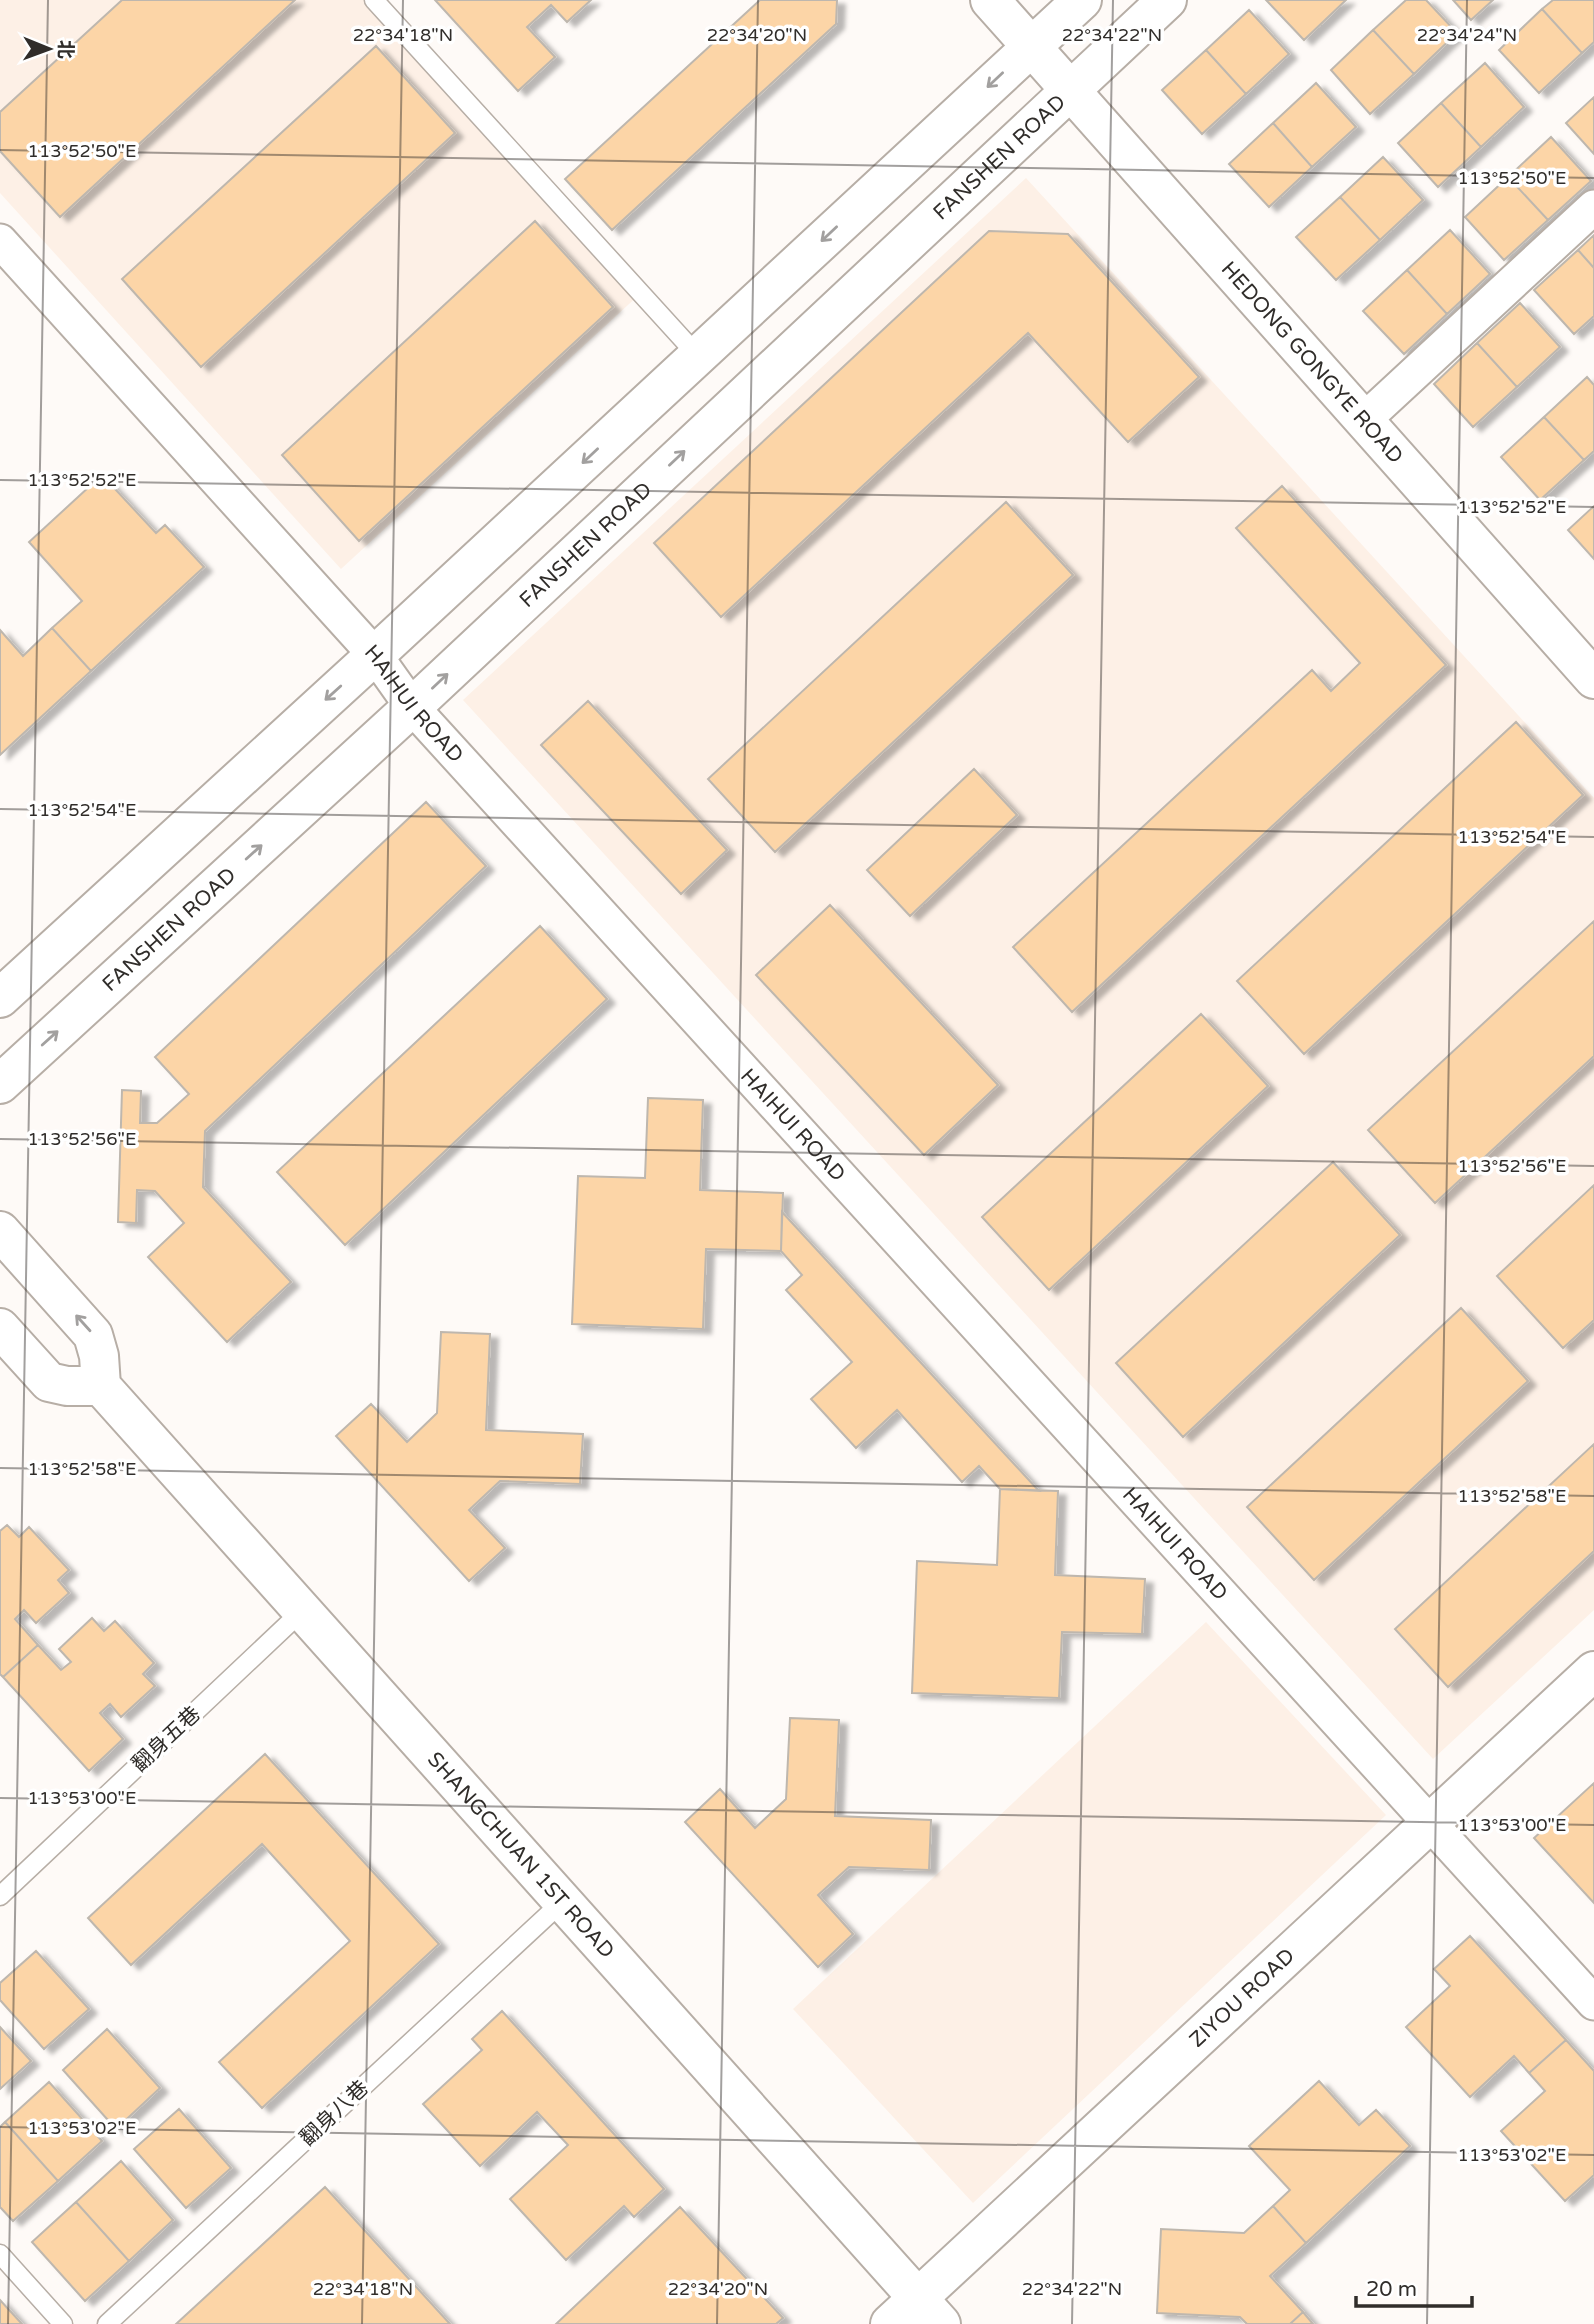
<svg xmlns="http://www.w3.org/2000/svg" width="1594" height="2324" viewBox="0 0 1594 2324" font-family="'Varela Round','Noto Sans SC',sans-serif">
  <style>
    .built { fill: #fdf0e6 }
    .building { fill: #fcd5a7; stroke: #beb7ae; stroke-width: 2; filter: url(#shadow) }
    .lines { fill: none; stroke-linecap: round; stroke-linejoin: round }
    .service-casing { stroke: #b7aea6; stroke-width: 21 }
    .minor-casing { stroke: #b7aea6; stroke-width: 37 }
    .tertiary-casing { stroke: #b7aea6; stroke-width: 42 }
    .secondary-casing { stroke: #b7aea6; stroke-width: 42 }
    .service { stroke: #fff; stroke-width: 18 }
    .minor { stroke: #fff; stroke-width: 33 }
    .tertiary { stroke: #fff; stroke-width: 38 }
    .secondary { stroke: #fff; stroke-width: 38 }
    .oneway { stroke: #a2a09f }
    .ticks { fill: none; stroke: #302d2a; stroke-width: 2; stroke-opacity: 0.45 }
    .labels { text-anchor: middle; stroke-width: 7; stroke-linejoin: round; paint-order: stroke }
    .street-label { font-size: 21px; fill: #302d2a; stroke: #fff }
    .ticks-label { font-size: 18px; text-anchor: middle; fill: #302d2a; stroke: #fff; stroke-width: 7; stroke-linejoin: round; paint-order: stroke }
  </style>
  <defs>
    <filter id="shadow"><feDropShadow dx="8" dy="4.5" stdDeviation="2" flood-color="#0004"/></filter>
  </defs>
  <rect width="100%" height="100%" fill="#fefaf7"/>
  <path class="built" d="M 0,0 L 374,0 L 641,293 L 341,569 L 0,193 Z
    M 1026,178 L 1594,798 L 1594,1610 L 1433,1759 L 463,700 Z
    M 1206,1622 L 1386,1815 L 973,2203 L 793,2009 Z"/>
  <path class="building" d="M 122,0 L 295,0 L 60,217 L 0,151 L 0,112 Z
    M 435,0 L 591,0 L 567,22 L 551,5 L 527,27 L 555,57 L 518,91 Z
    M 760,0 L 837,0 L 836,24 L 612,230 L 565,179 Z
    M 1266,0 L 1346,0 L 1304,40 Z
    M 1406,0 L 1426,0 L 1457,33 L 1414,74 L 1373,30 Z
    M 1453,0 L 1493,0 L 1471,20 Z
    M 1553,0 L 1594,0 L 1594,42 L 1582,53 L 1542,9 Z
    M 1542,9 L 1582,53 L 1539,93 L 1499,50 Z
    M 1249,10 L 1289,54 L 1246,94 L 1206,50 Z
    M 1373,30 L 1414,74 L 1370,114 L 1331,70 Z
    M 376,46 L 455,133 L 201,367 L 122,279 Z
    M 1206,50 L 1246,94 L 1202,134 L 1162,90 Z
    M 1485,63 L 1524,107 L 1481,147 L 1441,103 Z
    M 1316,83 L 1356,127 L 1312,167 L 1273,123 Z
    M 1594,97 L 1594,154 L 1566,123 Z
    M 1441,103 L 1481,147 L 1438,187 L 1398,143 Z
    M 1273,123 L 1312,167 L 1269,207 L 1229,164 Z
    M 1551,137 L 1591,181 L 1548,220 L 1508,177 Z
    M 1383,157 L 1423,200 L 1380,240 L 1340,197 Z
    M 1508,177 L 1548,220 L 1504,260 L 1465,217 Z
    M 1340,197 L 1380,240 L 1336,280 L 1296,237 Z
    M 535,221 L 613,307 L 359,541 L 282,455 Z
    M 1450,230 L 1490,274 L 1447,314 L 1407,270 Z
    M 989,231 L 1068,234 L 1199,377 L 1128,442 L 1028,333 L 721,617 L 654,543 Z
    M 1594,235 L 1594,268 L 1578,250 Z
    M 1578,250 L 1594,268 L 1594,316 L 1574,334 L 1534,290 Z
    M 1407,270 L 1447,314 L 1404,354 L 1363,311 Z
    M 1520,303 L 1560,347 L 1517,387 L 1477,343 Z
    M 1477,343 L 1517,387 L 1473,427 L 1434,384 Z
    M 1587,377 L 1594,385 L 1594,451 L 1584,460 L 1544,417 Z
    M 1544,417 L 1584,460 L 1540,500 L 1501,457 Z
    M 102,475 L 156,533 L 165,525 L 204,567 L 91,671 L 52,628 L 82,601 L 29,542 Z
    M 1282,486 L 1446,665 L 1072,1012 L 1013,947 L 1312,670 L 1331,691 L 1360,663 L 1236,528 Z
    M 1006,502 L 1073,575 L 775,852 L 708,779 Z
    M 1594,506 L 1594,559 L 1568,530 Z
    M 52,628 L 91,671 L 0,755 L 0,630 L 23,656 Z
    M 588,701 L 727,850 L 681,894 L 541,745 Z
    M 1516,722 L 1583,795 L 1304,1054 L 1237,981 Z
    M 974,769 L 1017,815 L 910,916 L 867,870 Z
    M 426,802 L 486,866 L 205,1131 L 203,1187 L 291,1282 L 227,1342 L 148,1257 L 184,1223 L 155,1191 L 137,1190 L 136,1223 L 118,1222 L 122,1090 L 141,1091 L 140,1123 L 157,1123 L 189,1094 L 155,1057 Z
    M 830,905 L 998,1085 L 924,1155 L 756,975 Z
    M 1594,921 L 1594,1056 L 1435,1203 L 1368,1130 Z
    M 540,926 L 607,999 L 345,1245 L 277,1172 Z
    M 1201,1014 L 1268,1086 L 1049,1290 L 982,1217 Z
    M 648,1098 L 703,1100 L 700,1190 L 783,1193 L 781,1251 L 706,1249 L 703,1329 L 572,1324 L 578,1176 L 645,1178 Z
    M 1333,1162 L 1400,1235 L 1183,1437 L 1116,1363 Z
    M 1594,1185 L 1594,1320 L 1563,1348 L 1497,1276 Z
    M 782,1212 L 1039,1491 L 1000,1489 L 979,1466 L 962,1482 L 897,1410 L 856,1448 L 811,1399 L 852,1362 L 786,1290 L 802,1275 L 781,1251 Z
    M 1461,1308 L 1528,1381 L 1314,1580 L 1247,1507 Z
    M 441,1332 L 490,1334 L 486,1430 L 583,1434 L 580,1484 L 500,1481 L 469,1510 L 505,1548 L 469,1581 L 336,1436 L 371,1404 L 407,1442 L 437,1413 Z
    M 1594,1444 L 1594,1551 L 1448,1687 L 1395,1629 Z
    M 1000,1489 L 1058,1491 L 1055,1575 L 1145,1579 L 1142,1634 L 1062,1632 L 1059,1698 L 912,1693 L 917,1561 L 997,1565 Z
    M 7,1525 L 19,1537 L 29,1527 L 69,1570 L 58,1580 L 69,1593 L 36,1623 L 24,1610 L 15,1619 L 38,1645 L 3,1677 L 0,1674 L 0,1531 Z
    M 92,1618 L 104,1631 L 115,1621 L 154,1663 L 143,1674 L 155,1686 L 121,1717 L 110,1704 L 100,1713 L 123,1739 L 89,1771 L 3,1677 L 38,1645 L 61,1670 L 71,1662 L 59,1649 Z
    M 790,1718 L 839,1720 L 835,1816 L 931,1820 L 929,1870 L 849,1867 L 818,1895 L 853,1934 L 818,1967 L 685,1822 L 720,1789 L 755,1828 L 786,1799 Z
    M 265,1754 L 439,1944 L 262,2108 L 219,2062 L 350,1941 L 262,1844 L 131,1965 L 88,1918 Z
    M 1594,1783 L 1594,1903 L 1534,1838 Z
    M 1470,1936 L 1566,2040 L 1529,2073 L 1514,2056 L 1470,2097 L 1406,2027 L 1450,1986 L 1434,1969 Z
    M 36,1951 L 89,2009 L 44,2049 L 0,2000 L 0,1983 Z
    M 502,2011 L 664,2189 L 634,2217 L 624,2206 L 566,2260 L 510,2199 L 568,2145 L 537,2112 L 480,2166 L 423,2104 L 482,2050 L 472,2039 Z
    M 0,2027 L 31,2061 L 0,2089 Z
    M 107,2029 L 160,2088 L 116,2129 L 63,2070 Z
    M 1566,2040 L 1594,2071 L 1594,2175 L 1565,2201 L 1501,2131 L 1545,2091 L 1529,2073 Z
    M 1319,2081 L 1359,2125 L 1376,2110 L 1410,2146 L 1306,2243 L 1273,2206 L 1290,2190 L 1249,2146 Z
    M 49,2082 L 102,2141 L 58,2181 L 5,2122 Z
    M 179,2109 L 231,2168 L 186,2208 L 134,2149 Z
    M 5,2122 L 58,2181 L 13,2221 L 0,2207 L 0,2127 Z
    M 121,2161 L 173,2220 L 129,2261 L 76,2202 Z
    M 325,2187 L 450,2324 L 176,2324 Z
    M 76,2202 L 129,2261 L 85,2301 L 32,2242 Z
    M 1273,2206 L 1306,2243 L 1270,2276 L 1303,2312 L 1290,2324 L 1247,2324 L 1240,2317 L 1157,2313 L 1161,2229 L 1244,2233 Z
    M 680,2207 L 783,2318 L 776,2324 L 556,2324 Z
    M 0,2300 L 22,2324 L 0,2324 Z
    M 1303,2312 L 1313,2324 L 1290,2324 Z"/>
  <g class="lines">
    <defs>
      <path id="service" d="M 374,0 L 698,356
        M 0,1896 L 302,1611
        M 0,2254 L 63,2324
        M 107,2324 L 562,1902"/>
      <g id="minor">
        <path id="s1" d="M 0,241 L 375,655 L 412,707 L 1594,2003"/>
        <path d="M 1364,420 L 1594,207"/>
      </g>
      <g id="tertiary">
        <path id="s2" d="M 990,0 L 1594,679"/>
        <path id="s3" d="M 890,2324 L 1594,1671"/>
      </g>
      <g id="secondary">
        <path d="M 0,998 L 375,655 L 1082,0"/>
        <path id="s4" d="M 0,1084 L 412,707 L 1167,0"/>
        <path id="s5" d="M 0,1231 L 93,1335 L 99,1356 L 101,1386 L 941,2324"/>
        <path d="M 0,1328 L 49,1382 L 67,1386 L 101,1386"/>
      </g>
    </defs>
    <use href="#service" class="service-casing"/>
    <use href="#minor" class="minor-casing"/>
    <use href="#tertiary" class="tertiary-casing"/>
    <use href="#secondary" class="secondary-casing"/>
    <use href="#service" class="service"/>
    <use href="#minor" class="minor"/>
    <use href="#tertiary" class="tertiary"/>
    <use href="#secondary" class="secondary"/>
  </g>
  <defs><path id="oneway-shaft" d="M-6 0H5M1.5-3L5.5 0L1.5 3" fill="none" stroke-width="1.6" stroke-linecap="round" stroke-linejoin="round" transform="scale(1.75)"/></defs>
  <g class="oneway">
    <use href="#oneway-shaft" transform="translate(995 80) rotate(137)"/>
    <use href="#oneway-shaft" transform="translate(829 234) rotate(137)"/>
    <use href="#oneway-shaft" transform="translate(590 456) rotate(137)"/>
    <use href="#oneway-shaft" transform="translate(677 458) rotate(-43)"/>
    <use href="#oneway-shaft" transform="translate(440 681) rotate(-43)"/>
    <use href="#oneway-shaft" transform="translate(333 693) rotate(138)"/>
    <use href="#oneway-shaft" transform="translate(254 852) rotate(-42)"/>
    <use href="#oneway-shaft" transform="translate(50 1038) rotate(-42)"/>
    <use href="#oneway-shaft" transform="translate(83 1323) rotate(-132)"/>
  </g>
  <path class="ticks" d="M 0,150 L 1594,178M 0,480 L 1594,507M 0,809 L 1594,837M 0,1139 L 1594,1166M 0,1468 L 1594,1496M 0,1798 L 1594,1825M 0,2127 L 1594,2155M 8,2324 L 48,0M 362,2324 L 403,0M 717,2324 L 758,0M 1072,2324 L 1113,0M 1427,2324 L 1467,0"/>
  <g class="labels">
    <g class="street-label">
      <text dy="7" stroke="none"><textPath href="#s4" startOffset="1363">FANSHEN ROAD</textPath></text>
      <text dy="7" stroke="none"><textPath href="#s2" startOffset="485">HEDONG GONGYE ROAD</textPath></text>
      <text dy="7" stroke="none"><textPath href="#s4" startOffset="796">FANSHEN ROAD</textPath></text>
      <text dy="7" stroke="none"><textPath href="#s1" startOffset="621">HAIHUI ROAD</textPath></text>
      <text dy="7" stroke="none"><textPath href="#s4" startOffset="229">FANSHEN ROAD</textPath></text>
      <text dy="7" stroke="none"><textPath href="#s1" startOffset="1188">HAIHUI ROAD</textPath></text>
      <text dy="7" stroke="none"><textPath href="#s1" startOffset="1755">HAIHUI ROAD</textPath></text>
      <text transform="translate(166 1739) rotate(-43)" y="7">翻身五巷</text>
      <text dy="7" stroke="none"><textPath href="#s5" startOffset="821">SHANGCHUAN 1ST ROAD</textPath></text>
      <text dy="7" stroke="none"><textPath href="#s3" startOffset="480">ZIYOU ROAD</textPath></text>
      <text transform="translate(334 2113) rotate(-43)" y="7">翻身八巷</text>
    </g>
  </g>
  <g class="ticks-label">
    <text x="403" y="41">22°34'18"N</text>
    <text x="757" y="41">22°34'20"N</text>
    <text x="1112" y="41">22°34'22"N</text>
    <text x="1467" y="41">22°34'24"N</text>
    <text x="82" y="157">113°52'50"E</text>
    <text x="1512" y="184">113°52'50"E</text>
    <text x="82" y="486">113°52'52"E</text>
    <text x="1512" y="513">113°52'52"E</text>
    <text x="82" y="816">113°52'54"E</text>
    <text x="1512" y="843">113°52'54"E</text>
    <text x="82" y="1145">113°52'56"E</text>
    <text x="1512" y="1172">113°52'56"E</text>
    <text x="82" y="1475">113°52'58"E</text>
    <text x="1512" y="1502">113°52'58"E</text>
    <text x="82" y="1804">113°53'00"E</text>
    <text x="1512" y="1831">113°53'00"E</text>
    <text x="82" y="2134">113°53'02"E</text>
    <text x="1512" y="2161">113°53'02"E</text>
    <text x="363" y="2295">22°34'18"N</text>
    <text x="718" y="2295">22°34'20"N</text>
    <text x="1072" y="2295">22°34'22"N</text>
  </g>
  <g transform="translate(49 49) rotate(91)" stroke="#ffffff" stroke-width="5" paint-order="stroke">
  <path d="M0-5L12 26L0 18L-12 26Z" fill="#302d2a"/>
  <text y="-10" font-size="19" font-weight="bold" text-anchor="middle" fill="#302d2a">北</text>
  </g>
  <path d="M1356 2296v10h116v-10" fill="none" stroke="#302d2a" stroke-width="3.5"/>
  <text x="1366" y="2296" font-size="21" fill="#302d2a" stroke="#ffffff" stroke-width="5" paint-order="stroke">20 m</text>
</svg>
